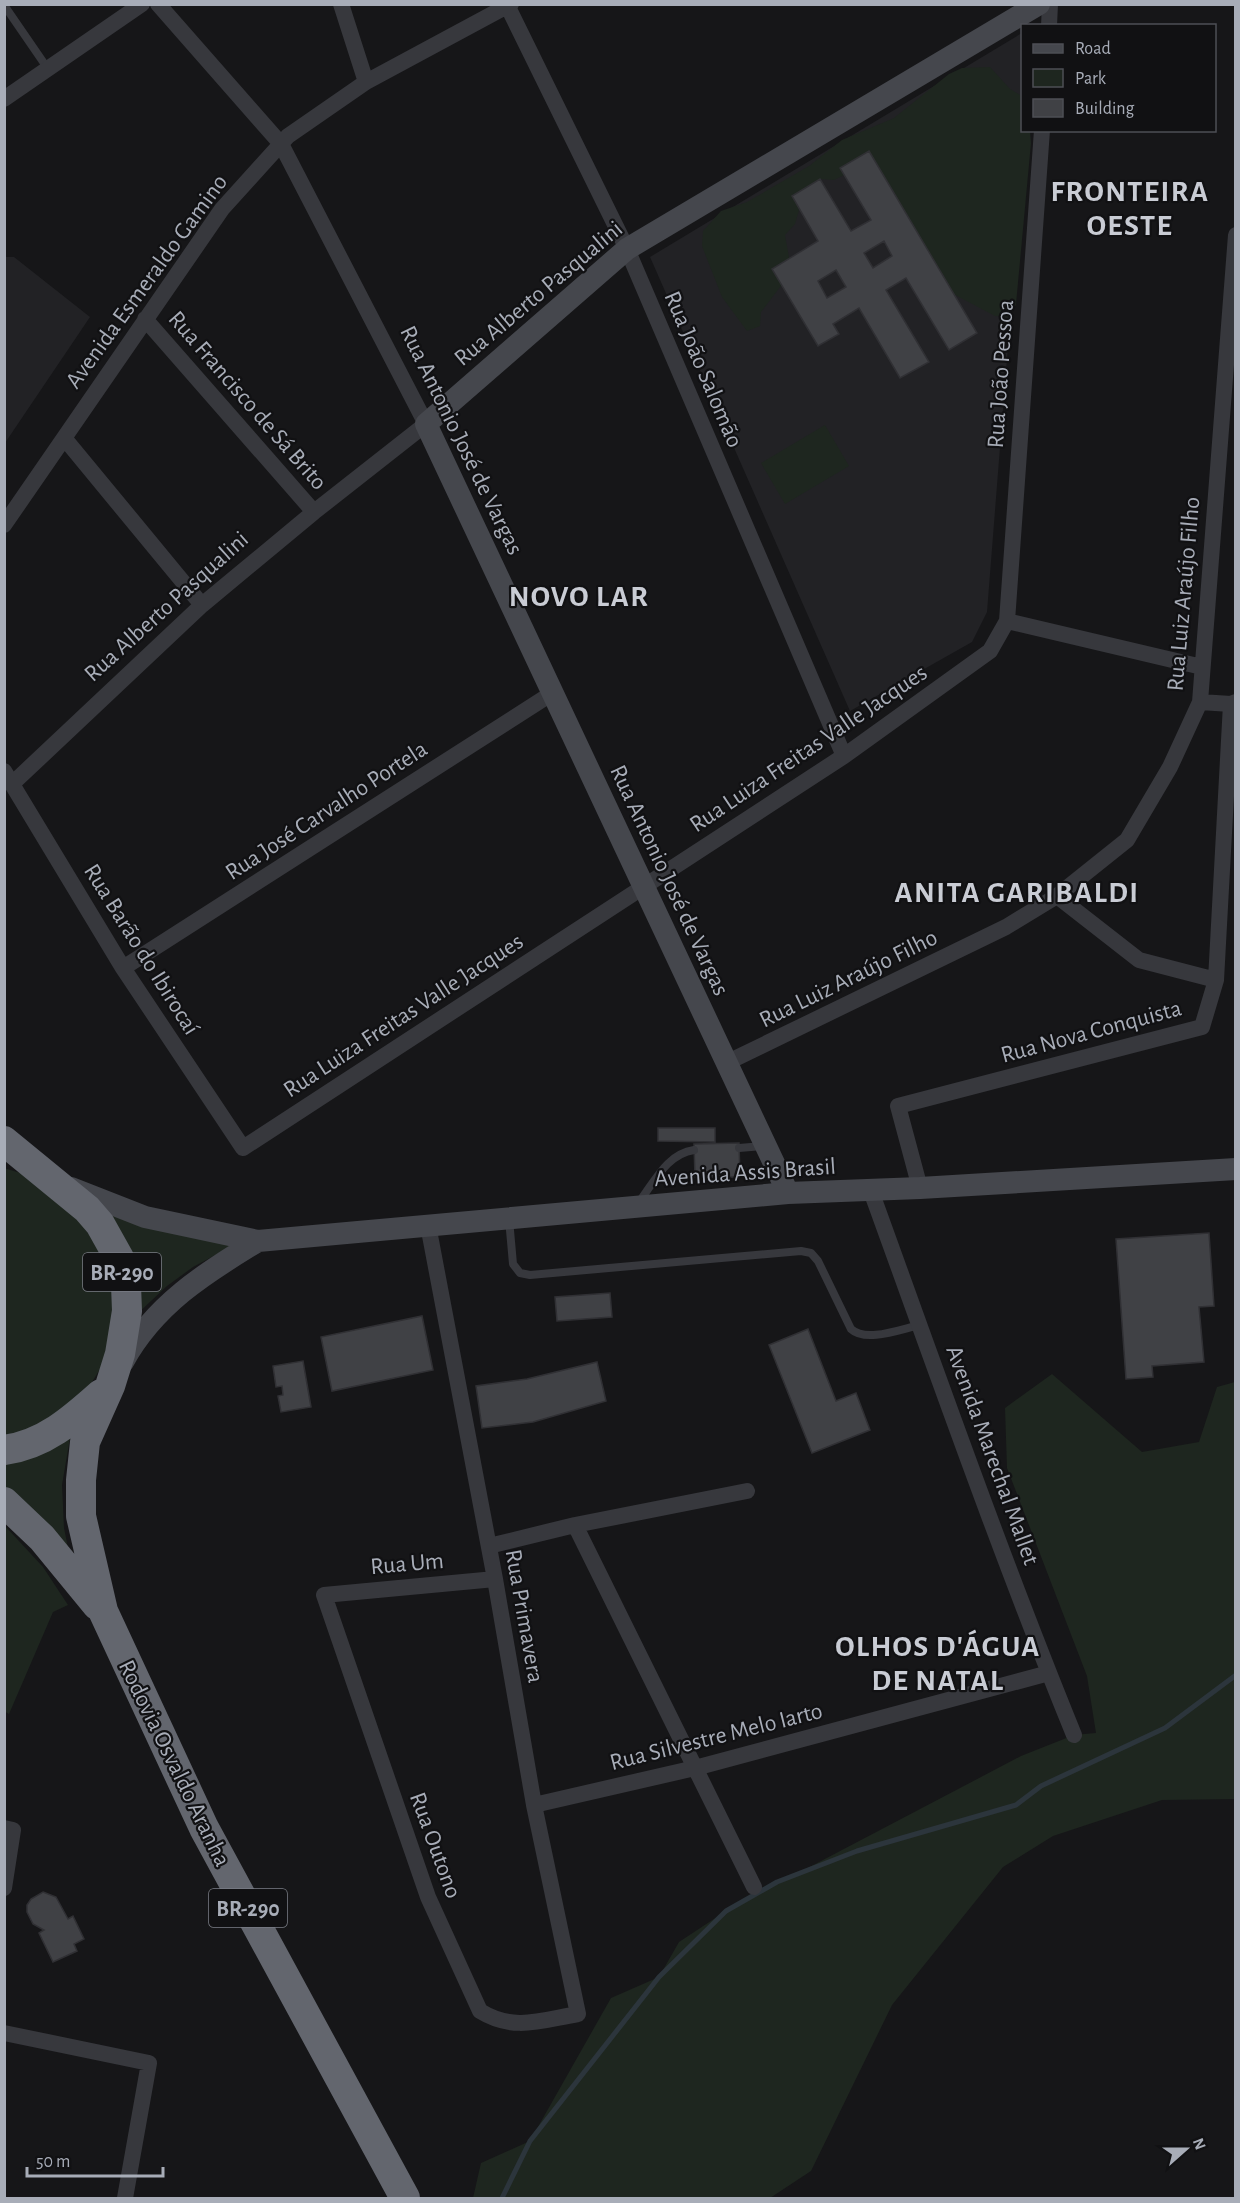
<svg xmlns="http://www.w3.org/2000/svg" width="1240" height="2203" viewBox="0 0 1240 2203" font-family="'Alegreya Sans',sans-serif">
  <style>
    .built { fill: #222225 }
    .green { fill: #1e261f }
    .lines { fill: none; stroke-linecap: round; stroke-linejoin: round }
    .stream { stroke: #2c353c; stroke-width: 5 }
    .building { fill: #404145; stroke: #303034; stroke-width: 1.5; fill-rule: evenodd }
    .lane { stroke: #37383d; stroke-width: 8 }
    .street { stroke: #37383d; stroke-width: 16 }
    .secondary { stroke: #45474d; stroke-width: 22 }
    .highway { stroke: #63666e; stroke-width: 30 }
    .labels { text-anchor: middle; stroke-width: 4.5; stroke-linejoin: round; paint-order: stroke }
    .shield { fill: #111113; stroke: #7b7e86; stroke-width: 1.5 }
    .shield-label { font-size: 22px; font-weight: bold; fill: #a8adb8 }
    .street-label { font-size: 24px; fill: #a8adb8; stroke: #111113 }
    .district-label { font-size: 30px; font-weight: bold; letter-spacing: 1.5px; fill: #c9ccd4; stroke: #111113 }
  </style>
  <rect width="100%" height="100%" fill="#161618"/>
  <path class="built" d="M 1022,33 L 1022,130 L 1025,131 L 987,612 L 972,642 L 850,711 L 650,257 Z
    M 5,257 L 14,257 L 90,317 L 5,443 Z"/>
  <path class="green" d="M 990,67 L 1010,89 L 1022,96 L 1022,130 L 1030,131 L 1031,143 L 1016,304 L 1010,317 L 995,316 L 944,289 L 860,167 L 834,180 L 820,179 L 803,196 L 795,224 L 785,235 L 790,263 L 787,278 L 761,312 L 760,326 L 747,331 L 722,297 L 702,246 L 703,231 L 721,211 L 747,202 L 809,166 L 842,140 L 894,118 L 949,74 L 962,68 Z
    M 825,425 L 849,466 L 785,504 L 761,463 Z
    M 4,1168 L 30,1176 L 48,1185 L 101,1244 L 116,1302 L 105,1361 L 84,1395 L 70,1410 L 4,1443 Z
    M 110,1215 L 238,1243 L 193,1267 L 167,1286 L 135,1316 Z
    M 1052,1374 L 1142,1452 L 1199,1442 L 1217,1387 L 1235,1382 L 1235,1799 L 1162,1800 L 1053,1836 L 1003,1867 L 892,2005 L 811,2171 L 770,2198 L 473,2198 L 481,2163 L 530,2141 L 611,1998 L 659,1977 L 679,1942 L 726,1911 L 1021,1756 L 1074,1735 L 1096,1733 L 1087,1676 L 1007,1468 L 1005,1408 Z
    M 71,1432 L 62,1485 L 64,1528 L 71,1563 L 5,1489 L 4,1463 Z
    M 5,1526 L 43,1567 L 68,1605 L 53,1612 L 9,1714 L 4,1711 Z"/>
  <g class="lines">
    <path class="stream" d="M 502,2198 L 530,2141 L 659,1977 L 726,1911 L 777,1882 L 857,1851 L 1016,1805 L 1041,1786 L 1165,1728 L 1236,1675"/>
  </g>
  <path class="building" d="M 869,151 L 977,333 L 949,350 L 906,278 L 886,290 L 929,362 L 900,378 L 859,308 L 833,324 L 839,334 L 818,346 L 772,269 L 818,241 L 792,196 L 820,179 L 851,231 L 871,220 L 840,168 ZM 884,241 L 892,256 L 873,268 L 864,253 ZM 836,270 L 846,287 L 827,298 L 818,281 Z
    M 658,1128 L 715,1128 L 715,1142 L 658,1141 Z
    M 739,1143 L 740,1177 L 695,1177 L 694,1144 Z
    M 1209,1233 L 1214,1306 L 1199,1307 L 1204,1362 L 1152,1366 L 1153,1377 L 1126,1379 L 1116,1239 Z
    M 610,1293 L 612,1317 L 557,1321 L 555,1297 Z
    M 422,1316 L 433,1370 L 332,1391 L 321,1337 Z
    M 808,1329 L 836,1401 L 856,1393 L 870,1430 L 812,1453 L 769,1345 Z
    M 303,1361 L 311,1407 L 281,1412 L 278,1396 L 283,1395 L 282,1386 L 276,1387 L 273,1366 Z
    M 597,1362 L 606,1401 L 533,1422 L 482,1428 L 476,1386 L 527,1379 Z
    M 43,1892 L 56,1897 L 68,1919 L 73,1916 L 84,1939 L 74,1944 L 77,1951 L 53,1962 L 39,1933 L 44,1930 L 33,1924 L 27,1912 L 27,1905 L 31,1899 Z"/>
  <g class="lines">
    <path class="lane" d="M 4,5 L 48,69
      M 739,1148 L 763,1146
      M 639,1202 C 655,1181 667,1154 694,1150
      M 509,1219 L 513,1264 L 520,1273 L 530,1275 L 801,1251 L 811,1253 L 818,1261 L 851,1329 C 866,1343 901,1329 920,1325"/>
    <path class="street" d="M 341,4 L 366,82
      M 508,7 L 627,249 L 844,756
      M 1049,26 L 1050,4
      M 4,99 L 142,4
      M 145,319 L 314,512
      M 65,439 L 202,605
      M 4,525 L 222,209 L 288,136 L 366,82 L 511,4
      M 1007,621 L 1202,667
      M 1200,702 L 1231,704 L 1236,702
      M 4,771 L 123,968 L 243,1148 L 844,756 L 990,651 L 1007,621 L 1042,130
      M 12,784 L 202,605 L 314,512 L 426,424 L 281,144 L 158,4
      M 1057,896 L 1139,960 L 1216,980
      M 123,968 L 554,692
      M 726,1063 L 1006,927 L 1057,896 L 1127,840 L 1170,767 L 1200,702 L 1236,235
      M 920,1188 L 898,1106 L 1202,1027 L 1216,980 L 1231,704
      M 871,1191 C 937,1373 1001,1556 1074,1735
      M 428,1225 L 495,1579 L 534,1805 L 578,2014 C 542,2020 514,2032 480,2011 L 428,1897 L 324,1595 L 495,1579
      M 575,1525 L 754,1887
      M 489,1546 L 575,1525 L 747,1491
      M 534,1805 L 695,1768 L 1049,1673
      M 4,1828 L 13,1830 L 4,1888
      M 4,2033 L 149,2063 L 125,2198"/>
    <path class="secondary" d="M 71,1188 L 145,1217 L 258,1241 L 788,1193 L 920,1188 L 1236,1169
      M 788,1193 L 426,424 L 627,249 L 1039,4
      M 123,1362 C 154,1305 205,1273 258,1241"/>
    <path class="highway" d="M 4,1141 L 87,1209 L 100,1224 L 119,1258 L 126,1285 L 127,1311 L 120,1354 L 110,1386 L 85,1442 L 81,1480 L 81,1516 L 103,1611 L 204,1828 L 405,2198
      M 4,1450 C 44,1445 73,1419 101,1394
      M 4,1502 L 42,1538 L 97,1605"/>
  </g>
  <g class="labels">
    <g class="shield">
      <rect x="83" y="1253" width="78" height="38" rx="4.5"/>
      <rect x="209" y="1889" width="78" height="38" rx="4.5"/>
    </g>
    <g class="shield-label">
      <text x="122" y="1280">BR-290</text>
      <text x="248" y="1916">BR-290</text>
    </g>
    <g class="street-label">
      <text transform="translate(146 281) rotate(-54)" y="8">Avenida Esmeraldo Gamino</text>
      <text transform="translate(538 293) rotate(-40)" y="8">Rua Alberto Pasqualini</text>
      <text transform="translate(704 369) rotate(67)" y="8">Rua João Salomão</text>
      <text transform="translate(1000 374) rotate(-86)" y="8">Rua João Pessoa</text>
      <text transform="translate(248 400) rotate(49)" y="8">Rua Francisco de Sá Brito</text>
      <text transform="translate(462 440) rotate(64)" y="8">Rua Antonio José de Vargas</text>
      <text transform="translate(1183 594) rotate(-85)" y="8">Rua Luiz Araújo Filho</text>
      <text transform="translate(166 606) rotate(-42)" y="8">Rua Alberto Pasqualini</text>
      <text transform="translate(808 748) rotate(-34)" y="8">Rua Luiza Freitas Valle Jacques</text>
      <text transform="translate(326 810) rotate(-33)" y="8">Rua José Carvalho Portela</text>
      <text transform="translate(670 880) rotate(65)" y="8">Rua Antonio José de Vargas</text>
      <text transform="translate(142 949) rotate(58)" y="8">Rua Barão do Ibirocaí</text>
      <text transform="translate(848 978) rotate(-26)" y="8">Rua Luiz Araújo Filho</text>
      <text transform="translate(403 1015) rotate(-33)" y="8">Rua Luiza Freitas Valle Jacques</text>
      <text transform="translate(1091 1031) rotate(-15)" y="8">Rua Nova Conquista</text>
      <text transform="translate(745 1172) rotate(-4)" y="8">Avenida Assis Brasil</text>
      <text transform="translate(993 1455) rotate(70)" y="8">Avenida Marechal Mallet</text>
      <text transform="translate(407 1563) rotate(-5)" y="8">Rua Um</text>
      <text transform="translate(525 1616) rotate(80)" y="8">Rua Primavera</text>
      <text transform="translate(716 1736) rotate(-14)" y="8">Rua Silvestre Melo Iarto</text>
      <text transform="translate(175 1763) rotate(64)" y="8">Rodovia Osvaldo Aranha</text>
      <text transform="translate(436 1845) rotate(70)" y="8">Rua Outono</text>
    </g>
    <g class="district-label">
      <text x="1130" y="201">FRONTEIRA<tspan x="1130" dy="34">OESTE</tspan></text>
      <text x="579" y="606">NOVO LAR</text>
      <text x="1017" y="902">ANITA GARIBALDI</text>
      <text x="938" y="1656">OLHOS D'ÁGUA<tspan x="938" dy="34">DE NATAL</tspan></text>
    </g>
  </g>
  <rect width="1240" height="2203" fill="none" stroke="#a8adb8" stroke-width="12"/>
  <rect x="1021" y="24" width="195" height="108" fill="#111113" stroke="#4d4f55" stroke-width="1.5"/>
  <rect x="1033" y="44" width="30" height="9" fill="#45474d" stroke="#4d4f55" stroke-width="1.5"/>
  <text x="1075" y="54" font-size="18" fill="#a8adb8">Road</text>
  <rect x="1033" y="69" width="30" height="18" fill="#1e261f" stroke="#4d4f55" stroke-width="1.5"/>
  <text x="1075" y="84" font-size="18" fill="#a8adb8">Park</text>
  <rect x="1033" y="99" width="30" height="18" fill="#404145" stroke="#4d4f55" stroke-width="1.5"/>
  <text x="1075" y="114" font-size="18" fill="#a8adb8">Building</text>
  <g transform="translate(1186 2149) rotate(69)" stroke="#111113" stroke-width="4.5" paint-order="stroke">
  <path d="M0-4.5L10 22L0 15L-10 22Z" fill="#a8adb8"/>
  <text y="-9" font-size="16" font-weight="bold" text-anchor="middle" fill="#a8adb8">N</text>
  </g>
  <path d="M27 2167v9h136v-9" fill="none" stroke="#a8adb8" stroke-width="3"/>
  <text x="36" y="2167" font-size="18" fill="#a8adb8" stroke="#111113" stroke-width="4.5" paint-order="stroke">50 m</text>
</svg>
